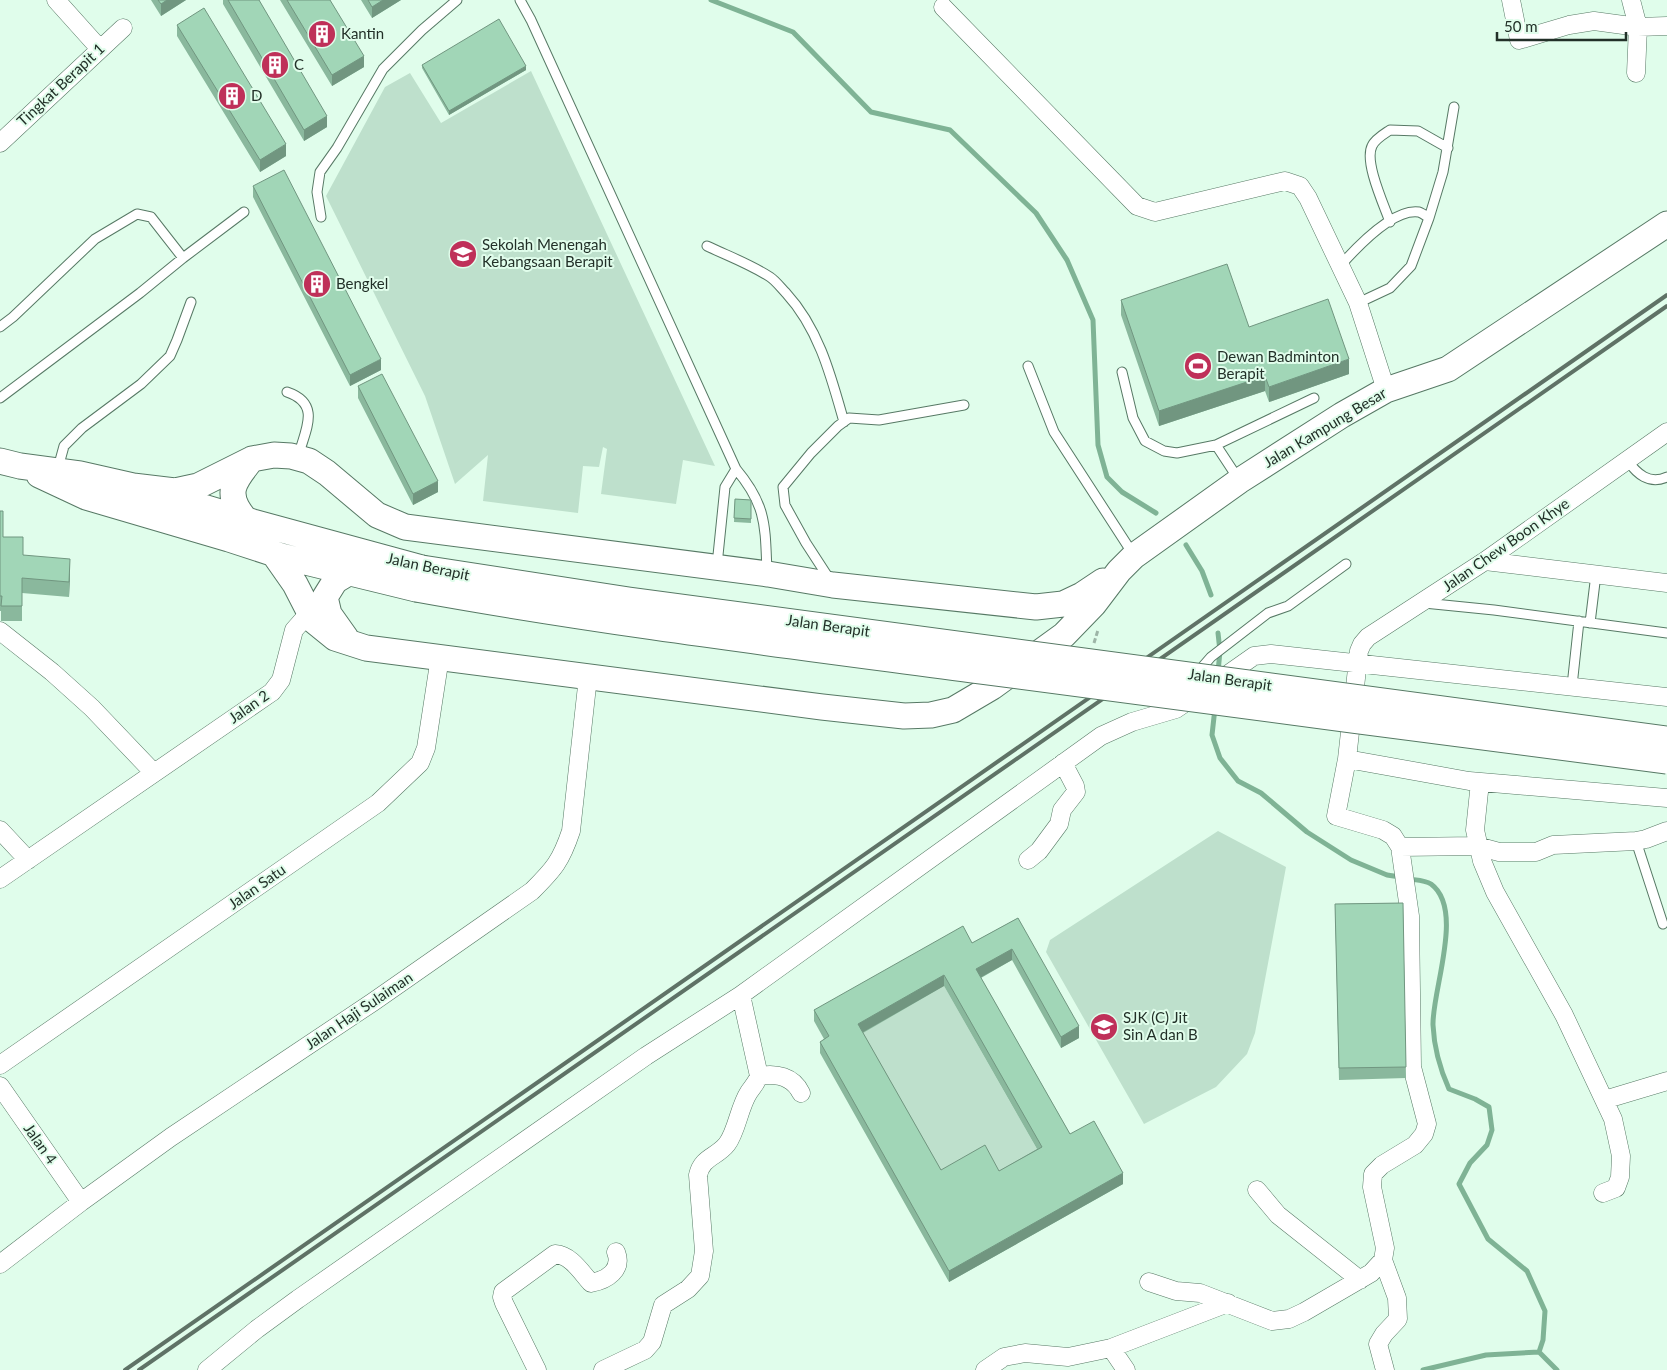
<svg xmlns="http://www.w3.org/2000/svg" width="1667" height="1370" viewBox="0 0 1667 1370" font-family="Lato,sans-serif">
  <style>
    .green { fill: #bee0cc }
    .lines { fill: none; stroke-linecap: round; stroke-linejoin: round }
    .stream { stroke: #7fb395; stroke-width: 5 }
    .lane-casing { stroke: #577965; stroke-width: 11 }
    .street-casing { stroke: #577965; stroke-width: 19 }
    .secondary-casing { stroke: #577965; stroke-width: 27 }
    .path { stroke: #9db5a7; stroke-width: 3; stroke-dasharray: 5 2.5; stroke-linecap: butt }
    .lane { stroke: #fff; stroke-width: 9 }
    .street { stroke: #fff; stroke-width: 18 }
    .secondary { stroke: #fff; stroke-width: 25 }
    .rail { stroke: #5f7266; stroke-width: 4 }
    .secondary-bridge-casing { stroke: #577965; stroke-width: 27; stroke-linecap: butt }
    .secondary-bridge { stroke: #fff; stroke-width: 25 }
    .wall { fill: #8ab89d; fill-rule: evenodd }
    .shaded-wall { fill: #719680 }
    .building { fill: #a1d6b7; stroke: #719680; fill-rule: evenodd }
    .labels { text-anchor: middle; stroke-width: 4; stroke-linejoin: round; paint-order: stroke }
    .poi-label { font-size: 15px; fill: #223028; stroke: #e0fdeb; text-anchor: start }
    .street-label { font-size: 15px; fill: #223028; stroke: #e0fdeb }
  </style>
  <rect width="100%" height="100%" fill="#e0fdeb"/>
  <path class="green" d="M 531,71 L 715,466 L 683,460 L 676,504 L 601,494 L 607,449 L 603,447 L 599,467 L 583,466 L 578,513 L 483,501 L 488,455 L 455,484 L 425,396 L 326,196 L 385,87 L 410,73 L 441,123 Z
    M 1218,831 L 1286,867 L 1255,1033 L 1247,1054 L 1216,1087 L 1144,1124 L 1046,952 L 1050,940 Z
    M 944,986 L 1042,1158 L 999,1182 L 941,1181 L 858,1035 Z"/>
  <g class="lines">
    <path class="stream" d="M 711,0 L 793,32 L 871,112 L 950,130 L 1036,213 L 1067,260 L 1093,320 L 1098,445 L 1107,477 L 1122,492 L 1156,513
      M 1186,545 L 1202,571 L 1211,595
      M 1218,633 L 1220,651 L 1218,672
      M 1215,708 L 1212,735 L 1220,758 L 1238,781 L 1261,793 L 1307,832 L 1351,860 L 1387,875 L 1400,877
      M 1409,879 C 1415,880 1425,880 1431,884 C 1465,909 1432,990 1433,1025 C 1434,1047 1440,1069 1449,1089 L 1475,1099 L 1489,1107 L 1492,1130 L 1487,1145 L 1470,1163 L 1459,1184 L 1488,1239 L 1527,1271 L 1545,1311 L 1543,1340 L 1539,1352 L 1486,1355 L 1423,1370
      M 1539,1352 L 1557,1370"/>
    <defs>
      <path id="lane" d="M 520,0 L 531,20 L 736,469 C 767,506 765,526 767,572
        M 321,217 L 317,192 L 320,172 L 337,148 L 383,69 L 422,30 L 457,0
        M 1390,222 C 1384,205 1364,162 1372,146 C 1375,139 1384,134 1390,130 L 1418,131 L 1448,148
        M 707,246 C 728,256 750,264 770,277 C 776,281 781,288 786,293 C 819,329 831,376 844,422
        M 1340,266 C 1356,248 1393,208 1419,212 C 1422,213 1426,216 1429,218
        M 1358,303 L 1390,288 L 1411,266 L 1429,218 L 1443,172 L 1454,107
        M 0,327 L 13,317 L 95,239 L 137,214 L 151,217 L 183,258 L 244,212
        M 1028,366 L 1054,432 L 1133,554
        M 1122,372 L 1133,418 L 1145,441 L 1164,451 L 1177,453 L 1216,445 L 1239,480
        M 287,392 C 322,404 305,430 298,457
        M 0,398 L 140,293 L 183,258
        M 1216,445 L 1314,398
        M 1627,460 C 1637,474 1649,485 1667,477
        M 58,468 L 64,446 L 82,428 L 141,384 L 170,356 L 177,340 L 191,302
        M 717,565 L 725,487 L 736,469
        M 830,580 L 806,543 L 785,505 L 783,487 L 811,453 L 838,426 L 849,418 L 879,420 L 964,405
        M 1424,603 L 1494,610 L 1667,633
        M 1590,623 L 1596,574
        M 1197,673 L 1211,657 L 1268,613 L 1288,606 L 1346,564
        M 1572,686 L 1579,621
        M 1636,841 L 1663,924"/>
      <path id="street" d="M 56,0 L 100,49
        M 1511,0 L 1519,40 L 1569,25 L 1594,21 L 1638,27 L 1667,26
        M 1631,0 L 1638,27 L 1636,73
        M 943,7 L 1137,206 L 1155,212 L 1285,181 L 1300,186 L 1308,198 L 1358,303 L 1386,390
        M 0,143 L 123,28
        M 1485,561 L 1667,583
        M 0,631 L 52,672 L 92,708 L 154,773
        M 1217,682 L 1254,656 L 1271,654 L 1667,697
        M 1347,759 L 1469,781 L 1667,798
        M 1480,782 L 1475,830 L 1482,861 L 1495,892 L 1564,1015 L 1613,1119 L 1621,1156 L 1620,1177 L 1616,1188 L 1603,1193
        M 0,830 L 28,860
        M 1400,847 L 1477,846 L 1499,852 L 1536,852 L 1553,845 L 1636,841 L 1646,839 L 1667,831
        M 1028,860 L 1039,851 L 1059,824 L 1062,810 L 1076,792 L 1075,786 L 1063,763
        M 0,879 L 272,692 L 281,680 L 294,630 L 309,613
        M 0,1065 L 378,803 L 420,763 L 426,748 L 440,657
        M 759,1076 C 776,1073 793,1076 801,1093
        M 0,1086 L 81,1202
        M 1604,1100 L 1667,1081
        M 1257,1190 L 1278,1215 L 1360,1280
        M 0,1264 L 81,1202 L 171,1137 L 373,1002 L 532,891 C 554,869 561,861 571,831 L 588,677
        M 1149,1282 L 1176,1291 L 1200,1293 L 1272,1321 L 1289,1319 L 1304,1312 L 1371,1273 L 1383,1260
        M 1111,1348 L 1228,1303
        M 207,1370 L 257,1329 L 298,1299 L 646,1056 L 741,995 L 1101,736 L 1132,722 L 1176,709 L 1195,696
        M 537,1370 L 504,1303 L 502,1297 L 503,1292 L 555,1254 C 571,1255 581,1272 591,1283 C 607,1280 623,1270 616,1252
        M 603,1370 L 645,1350 L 652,1342 L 663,1305 L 688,1289 L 700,1276 L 704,1251 L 698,1175 C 702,1157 717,1157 727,1144 C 737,1131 739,1107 749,1092 C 753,1086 757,1082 759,1076 L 741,995
        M 985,1370 L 1004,1357 L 1025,1353 L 1068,1357 L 1111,1348 L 1126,1370
        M 1385,1370 L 1378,1344 L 1384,1334 L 1398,1319 L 1397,1298 L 1383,1260 L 1385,1248 L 1372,1187 L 1373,1174 L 1382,1165 L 1415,1145 L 1424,1134 L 1427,1124 L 1412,1067 L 1410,916 L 1400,847 L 1393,836 L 1383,830 L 1336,816 L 1347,759 L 1359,651 L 1362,644 L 1368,637 L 1485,561 L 1667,432"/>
      <path id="secondary" d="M 0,461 L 20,466 L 80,474 L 133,486 L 253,522 L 422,568
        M 39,475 L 86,497 L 229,539 L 281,556 L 416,589
        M 133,486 L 175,491 L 198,486 L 252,459 L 274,455 L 291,456 L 309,461 L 327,473 L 377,515 L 405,527 L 768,574 L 833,585 L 1036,607 L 1063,604 L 1082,595 L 1103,581
        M 245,519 C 224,494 233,482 252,459
        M 274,554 L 295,584 L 314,621 L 335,638 L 366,648 L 822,707 L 904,716 L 931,715 L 953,710 L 992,687 L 1064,635 L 1094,604 L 1119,571 L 1134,556 L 1239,481 L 1342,415 L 1386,390 L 1448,369 L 1667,224
        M 346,638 L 329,614 L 325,597 L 335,581 L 350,572"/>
    </defs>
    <use href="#lane" class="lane-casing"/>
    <use href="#street" class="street-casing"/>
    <use href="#secondary" class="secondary-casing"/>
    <path class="path" d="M 1094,643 L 1098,630"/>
    <use href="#lane" class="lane"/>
    <use href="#street" class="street"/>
    <use href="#secondary" class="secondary"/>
    <path class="rail" d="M 125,1370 L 1667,295
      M 139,1370 L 1667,306"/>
    <defs>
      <path id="secondary-bridge" d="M 422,568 L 629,600 L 1667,739
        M 416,589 C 604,623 793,646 981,671 C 1210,701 1438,732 1667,761"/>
    </defs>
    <use href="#secondary-bridge" class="secondary-bridge-casing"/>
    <use href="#secondary-bridge" class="secondary-bridge"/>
  </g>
  <path class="wall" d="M 151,0 L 186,0 L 161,16 Z
    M 223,0 L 259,0 L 327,127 L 304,141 L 223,4 Z
    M 280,0 L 330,0 L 364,67 L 332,86 Z
    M 361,0 L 401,0 L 372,18 Z
    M 177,25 L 286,156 L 260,172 L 177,36 Z
    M 422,65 L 526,70 L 449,115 L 422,68 Z
    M 253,186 L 381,370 L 350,386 L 253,197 Z
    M 1121,300 L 1249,327 L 1349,374 L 1269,402 L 1265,391 L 1159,426 L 1121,315 Z
    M 358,386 L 438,492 L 413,505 L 358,398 Z
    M 735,499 L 751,500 L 751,523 L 734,522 Z
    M 0,511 L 3,537 L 23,555 L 70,574 L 69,597 L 22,593 L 22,621 L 1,621 L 1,611 L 0,611 Z
    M 1403,903 L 1406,1078 L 1339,1080 L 1335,904 Z
    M 1018,918 L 1079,1038 L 1061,1048 L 1012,960 L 981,978 L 1070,1134 L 1123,1184 L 949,1282 L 820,1053 L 820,1042 L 824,1039 L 814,1021 L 814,1010 L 972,943 ZM 944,986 L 1037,1149 L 999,1171 L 941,1170 L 863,1033 Z"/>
  <path class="shaded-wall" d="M 167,0 L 186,0 L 161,16 L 161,4 Z
    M 383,0 L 401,0 L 372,18 L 372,7 Z
    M 364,56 L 364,67 L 332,86 L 332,75 Z
    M 526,66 L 526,70 L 449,115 L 449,111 Z
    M 327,116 L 327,127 L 304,141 L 304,130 Z
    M 286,144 L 286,156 L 260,172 L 260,160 Z
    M 381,359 L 381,370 L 350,386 L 350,375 Z
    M 1349,359 L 1349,374 L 1269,402 L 1269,387 Z
    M 1265,376 L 1265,391 L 1159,426 L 1159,411 Z
    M 438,481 L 438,492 L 413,505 L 413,494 Z
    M 70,559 L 70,574 L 69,597 L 69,582 Z
    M 1012,949 L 1012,960 L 976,980 L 976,969 Z
    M 944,975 L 944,986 L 858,1035 L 858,1024 Z
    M 1079,1026 L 1079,1038 L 1061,1048 L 1061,1037 Z
    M 1123,1173 L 1123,1184 L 949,1282 L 949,1271 Z"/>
  <path class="building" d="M 158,0 L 167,0 L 161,4 Z
    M 228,0 L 259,0 L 327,116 L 304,130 Z
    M 287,0 L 330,0 L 364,56 L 332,75 Z
    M 368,0 L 383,0 L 372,7 Z
    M 204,8 L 286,144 L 260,160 L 177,25 Z
    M 499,19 L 526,66 L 449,111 L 422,65 Z
    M 284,170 L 381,359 L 350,375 L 253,186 Z
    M 1227,264 L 1249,327 L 1328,299 L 1349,359 L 1269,387 L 1265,376 L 1159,411 L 1121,300 Z
    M 382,374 L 438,481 L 413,494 L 358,386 Z
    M 735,499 L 751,500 L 751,519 L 734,518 Z
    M 0,511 L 3,511 L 3,537 L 23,537 L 23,555 L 70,559 L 69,582 L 22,578 L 22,606 L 1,606 L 2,596 L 0,596 Z
    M 1403,903 L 1406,1067 L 1339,1068 L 1335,904 Z
    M 1018,918 L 1079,1026 L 1061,1037 L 1012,949 L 976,969 L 1070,1134 L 1094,1121 L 1123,1173 L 949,1271 L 820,1042 L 829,1036 L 814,1010 L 963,926 L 972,943 ZM 944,975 L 1042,1147 L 999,1171 L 985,1145 L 941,1170 L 858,1024 Z"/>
  <defs>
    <symbol id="building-disc" viewBox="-11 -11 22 22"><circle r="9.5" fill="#bf3059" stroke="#e0fdeb"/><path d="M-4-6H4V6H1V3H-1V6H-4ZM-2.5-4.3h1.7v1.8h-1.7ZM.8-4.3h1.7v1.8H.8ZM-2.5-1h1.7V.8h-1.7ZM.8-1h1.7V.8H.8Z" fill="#fff"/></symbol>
    <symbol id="school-disc" viewBox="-11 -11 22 22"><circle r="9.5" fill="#bf3059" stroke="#e0fdeb"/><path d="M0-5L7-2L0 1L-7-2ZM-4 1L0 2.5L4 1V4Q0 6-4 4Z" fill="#fff"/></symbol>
    <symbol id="stadium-disc" viewBox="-11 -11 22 22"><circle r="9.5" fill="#bf3059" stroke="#e0fdeb"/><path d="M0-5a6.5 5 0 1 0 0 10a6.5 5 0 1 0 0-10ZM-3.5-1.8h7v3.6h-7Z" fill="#fff"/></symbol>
  </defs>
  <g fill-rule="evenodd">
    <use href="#building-disc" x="306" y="18" width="32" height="32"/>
    <use href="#building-disc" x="259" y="49" width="32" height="32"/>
    <use href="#building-disc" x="216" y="80" width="32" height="32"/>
    <use href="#school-disc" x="447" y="238" width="32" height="32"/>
    <use href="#building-disc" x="301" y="268" width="32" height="32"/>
    <use href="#stadium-disc" x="1182" y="350" width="32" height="32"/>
    <use href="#school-disc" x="1088" y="1011" width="32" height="32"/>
  </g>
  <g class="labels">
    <g class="poi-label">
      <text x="341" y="39">Kantin</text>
      <text x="294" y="70">C</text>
      <text x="251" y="101">D</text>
      <text x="482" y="250">Sekolah Menengah<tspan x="482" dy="17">Kebangsaan Berapit</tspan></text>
      <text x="336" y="289">Bengkel</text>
      <text x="1217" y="362">Dewan Badminton<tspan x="1217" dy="17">Berapit</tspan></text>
      <text x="1123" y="1023">SJK (C) Jit<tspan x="1123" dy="17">Sin A dan B</tspan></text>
    </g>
    <g class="street-label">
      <text transform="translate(61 85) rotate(-43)" y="5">Tingkat Berapit 1</text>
      <text transform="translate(1325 428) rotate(-31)" y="5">Jalan Kampung Besar</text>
      <text transform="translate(1506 545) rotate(-35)" y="5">Jalan Chew Boon Khye</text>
      <text transform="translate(428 567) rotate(12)" y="5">Jalan Berapit</text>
      <text transform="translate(828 626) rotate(8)" y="5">Jalan Berapit</text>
      <text transform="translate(1230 680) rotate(8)" y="5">Jalan Berapit</text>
      <text transform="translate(249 707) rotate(-35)" y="5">Jalan 2</text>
      <text transform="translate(257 887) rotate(-35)" y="5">Jalan Satu</text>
      <text transform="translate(359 1011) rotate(-34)" y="5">Jalan Haji Sulaiman</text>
      <text transform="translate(40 1144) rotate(55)" y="5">Jalan 4</text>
    </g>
  </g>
  <path d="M1497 32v8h129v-8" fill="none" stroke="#223028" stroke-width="2.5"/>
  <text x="1504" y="32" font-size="15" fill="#223028" stroke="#e0fdeb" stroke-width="4" paint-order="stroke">50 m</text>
</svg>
